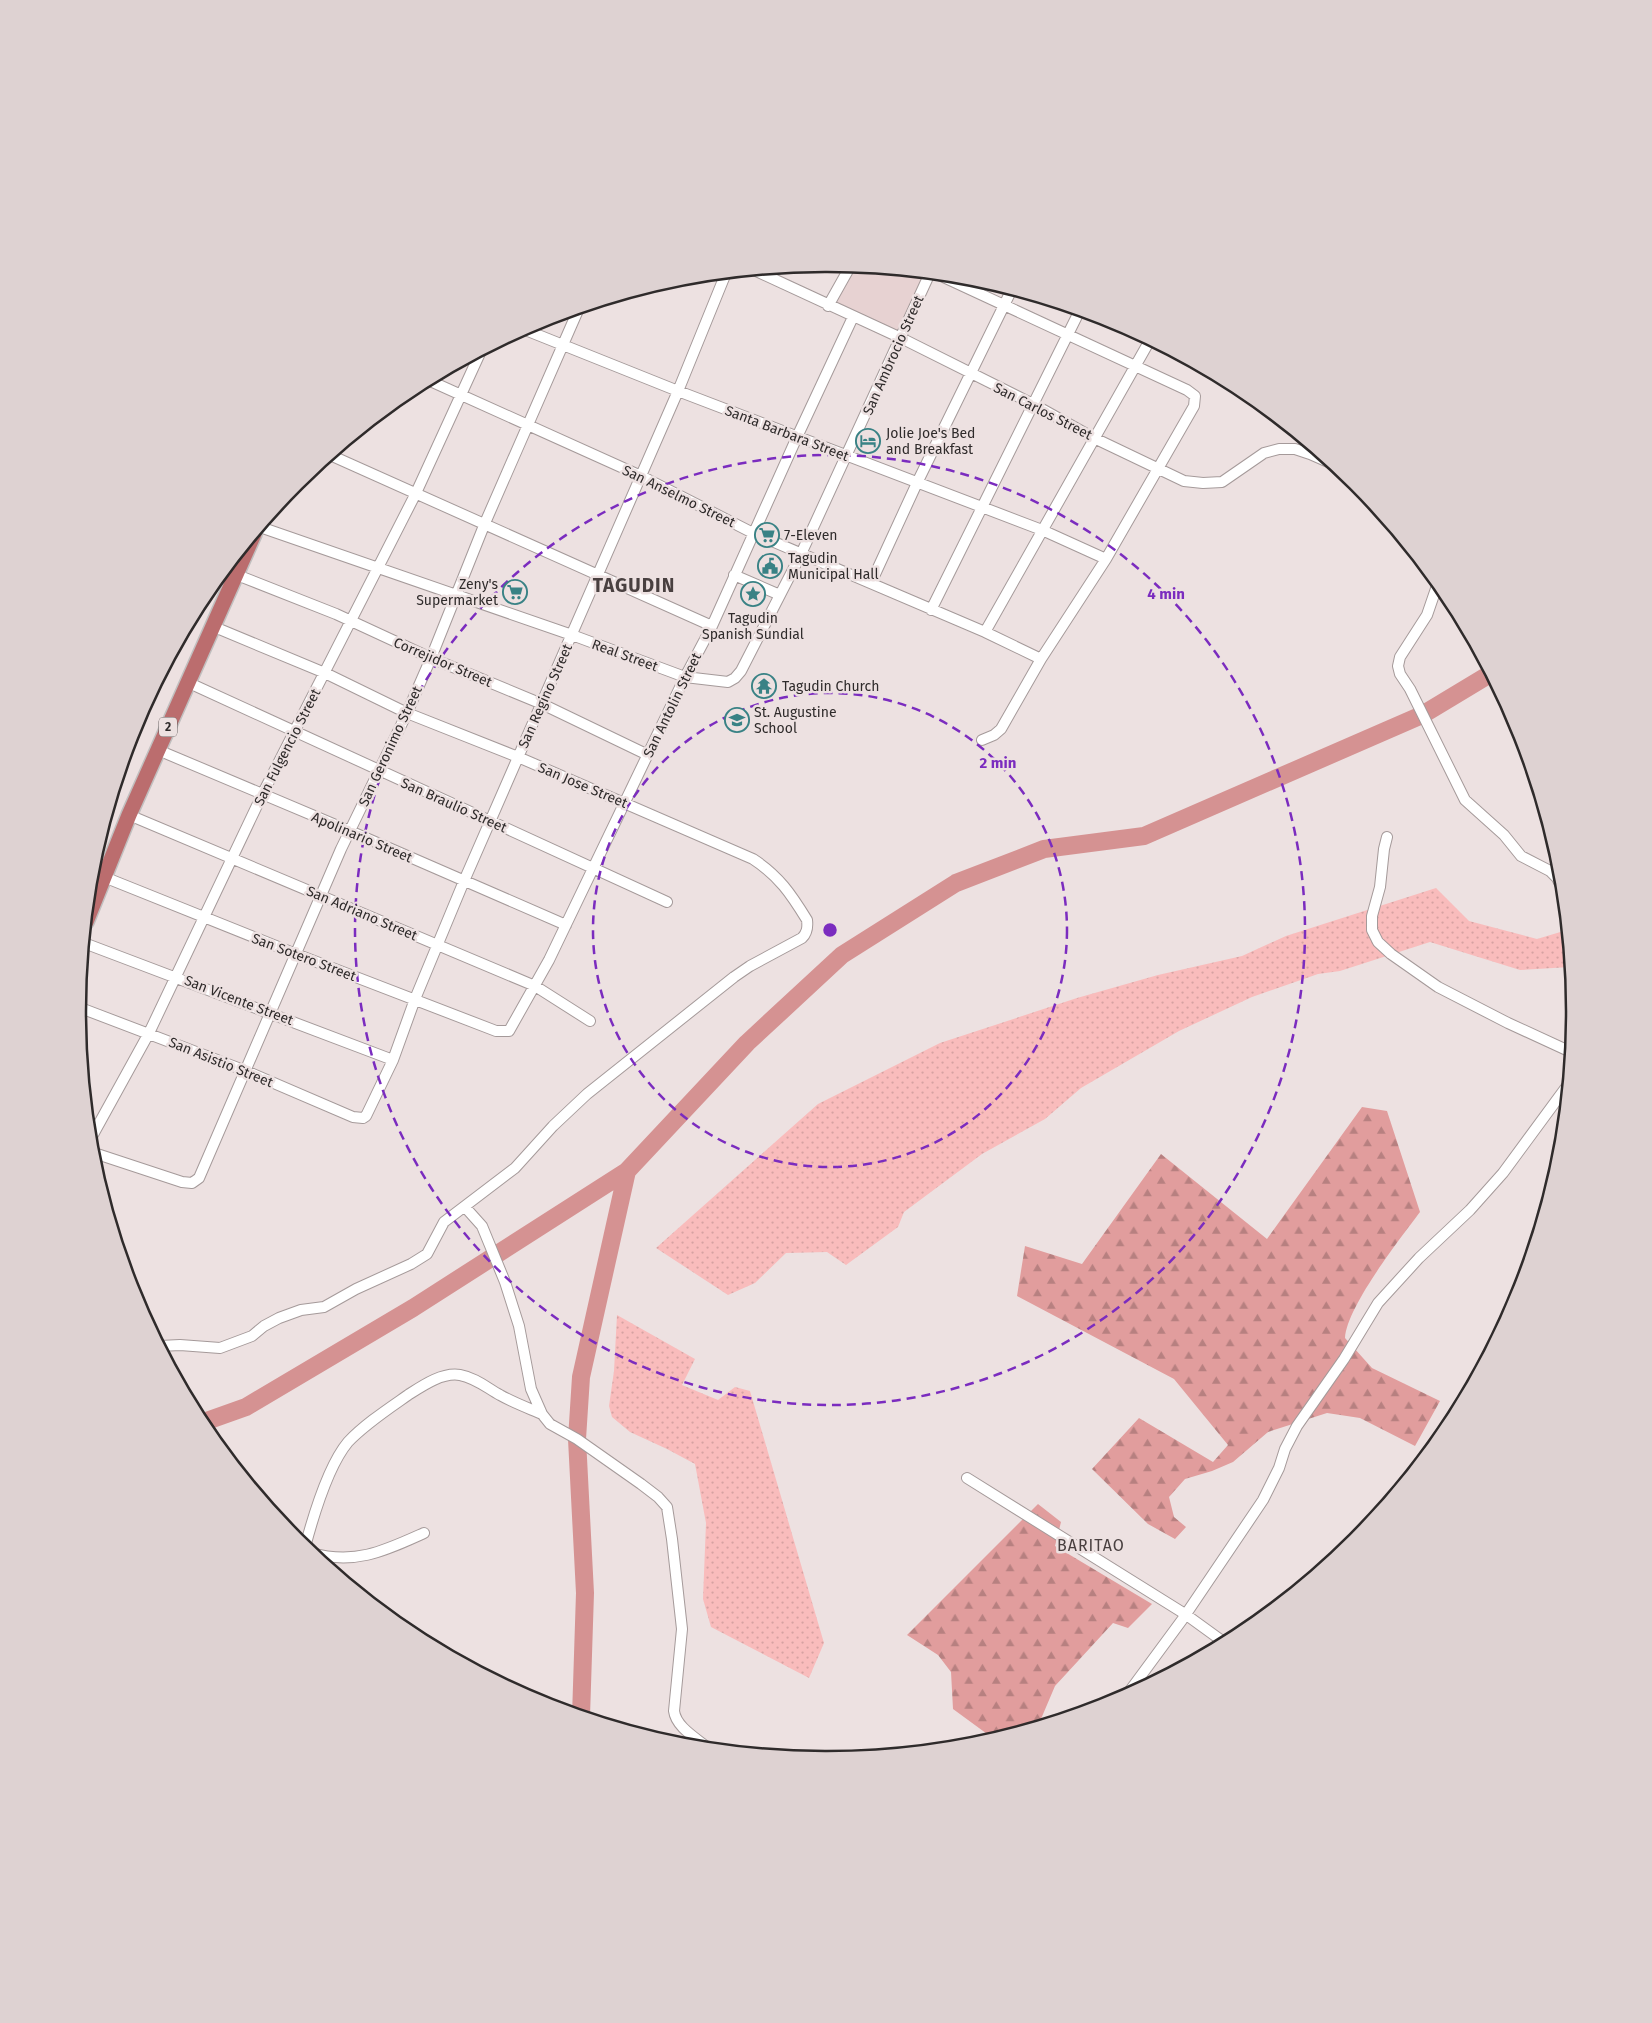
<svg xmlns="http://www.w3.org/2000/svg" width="1652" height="2023" viewBox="0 0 1652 2023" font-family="'Fira Sans',sans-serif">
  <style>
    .built { fill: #e7d2d2 }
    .grass { fill: url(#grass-dots) }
    .forest { fill: url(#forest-firs) }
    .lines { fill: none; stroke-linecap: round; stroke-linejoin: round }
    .river { stroke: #d59292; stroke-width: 18 }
    .minor-casing { stroke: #a59a9a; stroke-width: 12 }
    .highway-casing { stroke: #c1bfbf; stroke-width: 18 }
    .minor { stroke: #fff; stroke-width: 10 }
    .highway { stroke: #bb6d6e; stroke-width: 15 }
    .ring { fill: none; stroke: #7b2cbf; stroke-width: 2.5; stroke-dasharray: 9 6 }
    .labels { text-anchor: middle; stroke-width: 5; stroke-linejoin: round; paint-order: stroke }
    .shield { fill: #ede1e1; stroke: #686262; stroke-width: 1 }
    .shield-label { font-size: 12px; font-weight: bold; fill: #2f2b2b }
    .street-label { font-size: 14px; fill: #2f2b2b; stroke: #ede1e1 }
    .poi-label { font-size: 14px; fill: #2f2b2b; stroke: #ede1e1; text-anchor: start }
    .quarter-label { font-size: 16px; letter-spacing: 1px; fill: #494040; stroke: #ede1e1 }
    .district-label { font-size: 19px; font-weight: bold; letter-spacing: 1px; fill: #494040; stroke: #ede1e1 }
    .rim { fill: none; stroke: #2f2b2b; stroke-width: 2.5 }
    .centre { fill: #7b2cbf; stroke: #ede1e1; stroke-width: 2.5 }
    .ring-label { font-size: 15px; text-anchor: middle; font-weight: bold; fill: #7b2cbf; stroke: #ede1e1; stroke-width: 5; stroke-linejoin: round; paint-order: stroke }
  </style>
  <defs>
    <pattern id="grass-dots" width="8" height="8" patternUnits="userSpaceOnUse" patternTransform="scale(1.25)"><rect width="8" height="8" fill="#f9bcbc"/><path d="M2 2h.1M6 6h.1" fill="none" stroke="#d6a2a2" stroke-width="1.8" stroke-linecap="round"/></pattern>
    <pattern id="forest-firs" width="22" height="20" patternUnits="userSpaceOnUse" patternTransform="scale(1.25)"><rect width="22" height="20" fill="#e19d9d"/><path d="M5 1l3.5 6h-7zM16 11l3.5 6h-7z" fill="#b78080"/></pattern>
  </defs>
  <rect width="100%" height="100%" fill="#ede1e1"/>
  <path class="built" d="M 853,266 L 929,273 L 897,333 L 834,304 Z
    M 100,838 L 108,841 L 90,888 L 92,865 Z"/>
  <path class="grass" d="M 1436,888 L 1469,921 L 1537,939 L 1567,930 L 1570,967 L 1520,970 L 1430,942 L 1340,971 L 1318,974 L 1252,997 L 1179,1031 L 1081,1088 L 1045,1119 L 982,1154 L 904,1212 L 898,1227 L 846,1265 L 827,1252 L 786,1253 L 755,1283 L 728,1295 L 656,1248 L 818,1104 L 940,1043 L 1077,998 L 1158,975 L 1242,956 L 1286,936 Z
    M 617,1315 L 695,1359 L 682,1385 L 718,1400 L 735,1387 L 750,1391 L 824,1643 L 809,1678 L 711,1627 L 703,1599 L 706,1523 L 695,1464 L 667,1449 L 630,1432 L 612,1417 L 609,1406 L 614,1371 Z"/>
  <path class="forest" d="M 1362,1107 L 1387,1111 L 1420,1212 C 1400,1239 1347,1306 1345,1338 L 1372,1368 L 1440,1401 L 1415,1446 L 1360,1418 L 1327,1413 L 1268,1432 L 1233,1462 L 1212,1471 L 1185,1479 L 1169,1497 L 1174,1517 L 1186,1527 L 1175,1539 L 1148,1524 L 1092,1469 L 1139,1418 L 1213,1462 L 1228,1445 L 1174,1379 L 1017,1296 L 1025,1246 L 1082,1264 L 1161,1154 L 1267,1239 Z
    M 1038,1504 L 1061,1522 L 1055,1546 L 1152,1604 L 1128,1628 L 1113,1623 L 1055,1686 L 1038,1726 L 994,1739 L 953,1709 L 951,1672 L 938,1655 L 907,1635 Z"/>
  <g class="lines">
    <path class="river" d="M 201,1423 L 246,1407 L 413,1308 L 627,1171 L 747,1043 L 842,955 L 956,883 L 1044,849 L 1144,836 L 1422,715 L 1490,674
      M 581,1716 L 585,1593 L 577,1439 L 581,1377 L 627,1171"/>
    <defs>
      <path id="minor" d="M 754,270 L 901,338 L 1033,404 L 1094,438 L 1184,481 L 1203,483 L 1222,482 L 1264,453 L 1279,449 L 1295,449 L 1310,454 L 1335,465
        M 937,274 L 1187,390 L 1195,396 L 1194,406 L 1106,559 L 1041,659 L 1001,729 L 994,735 L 982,740
        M 828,306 L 851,265
        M 523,329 L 678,391 L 1042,530 L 1106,559
        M 428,380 L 641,476 L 753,533 L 985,632 L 1041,659
        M 330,455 L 712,626
        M 260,527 L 572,635 L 685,677 L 728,682 L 735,678 L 741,671 L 801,554 L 930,273
        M 237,575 L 336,614 L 431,658 L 542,704 L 648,755
        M 734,575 L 780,595
        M 871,583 L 917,483 L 1012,289
        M 1438,583 L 1427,615 L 1400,657 L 1398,666 L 1400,674 L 1410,689 L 1465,800 L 1504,835 L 1521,856 L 1550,871 L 1557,878 L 1562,888
        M 931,610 L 1080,310
        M 985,632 L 1150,340
        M 187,682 L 667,902
        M 158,750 L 350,831 L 566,925
        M 129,815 L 535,986 L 590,1021
        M 1387,837 L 1384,849 L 1380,887 L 1372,916 L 1372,930 L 1378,942 L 1391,954 L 1438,987 L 1508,1023 L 1571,1052
        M 104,877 L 296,954 L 496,1031 L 509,1031 L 549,960 L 685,677 L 712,626 L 797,437 L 853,317
        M 84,943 L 393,1060
        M 78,1007 L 246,1071 L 353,1117 L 363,1118 L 366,1116 L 393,1060 L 415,999 L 464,881 L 678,391 L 726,273
        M 90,1140 L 149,1033 L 262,795 L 416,493 L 481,351
        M 91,1152 L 182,1182 L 192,1183 L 199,1178 L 341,849 L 407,713 L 431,658 L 485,523 L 579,308
        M 465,1207 L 482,1226 L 505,1282 L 519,1326 L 531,1389 L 542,1414 L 550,1424 L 577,1439 L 641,1484 L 658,1497 L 667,1507 L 672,1539 L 682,1629 L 674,1711 C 676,1727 696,1738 708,1748
        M 160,1346 L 180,1345 L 220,1348 L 252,1336 L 264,1326 L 279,1318 L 301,1310 L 324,1307 L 356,1289 L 411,1264 L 427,1254 L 444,1222 L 515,1168 L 553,1126 L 587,1094 L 734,977 L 750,966 L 802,938 C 807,933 808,928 807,920 C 791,894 779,876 753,859 L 518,757 L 407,713 L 325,673 L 212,626
        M 967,1478 L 1185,1614 L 1225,1643
        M 305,1547 C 313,1517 328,1466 348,1442 C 365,1424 388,1409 408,1395 C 422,1386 442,1372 460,1375 C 476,1378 487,1388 500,1395 C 514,1403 528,1408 542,1414
        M 311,1553 C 356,1565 384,1551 424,1533
        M 1126,1696 L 1182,1620 L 1263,1500 L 1279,1468 L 1285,1449 L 1297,1426 L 1344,1359 L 1378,1303 L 1419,1258 L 1470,1210 L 1503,1173 L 1567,1086"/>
      <path id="highway" d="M 86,922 L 129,815 L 254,534"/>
    </defs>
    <use href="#minor" class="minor-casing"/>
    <use href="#highway" class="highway-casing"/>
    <use href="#minor" class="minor"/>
    <use href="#highway" class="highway"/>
  </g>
  <g class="ring">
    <circle cx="830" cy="930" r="237"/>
    <circle cx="830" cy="930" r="475"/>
  </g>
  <defs>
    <symbol id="hotel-ring" viewBox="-11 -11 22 22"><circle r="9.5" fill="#ede1e1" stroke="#398285" stroke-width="1.5"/><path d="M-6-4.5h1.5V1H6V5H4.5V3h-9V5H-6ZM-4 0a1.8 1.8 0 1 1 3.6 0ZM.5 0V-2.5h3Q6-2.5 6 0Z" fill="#398285"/></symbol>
    <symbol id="supermarket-ring" viewBox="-11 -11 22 22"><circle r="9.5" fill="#ede1e1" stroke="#398285" stroke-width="1.5"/><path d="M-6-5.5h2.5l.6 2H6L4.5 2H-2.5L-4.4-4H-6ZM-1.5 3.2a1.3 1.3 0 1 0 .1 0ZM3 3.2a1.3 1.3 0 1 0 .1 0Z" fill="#398285"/></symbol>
    <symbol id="civic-ring" viewBox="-11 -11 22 22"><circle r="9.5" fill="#ede1e1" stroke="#398285" stroke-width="1.5"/><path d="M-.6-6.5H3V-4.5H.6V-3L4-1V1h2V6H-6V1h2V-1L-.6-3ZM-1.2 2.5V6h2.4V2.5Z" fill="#398285"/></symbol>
    <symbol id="sight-ring" viewBox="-11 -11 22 22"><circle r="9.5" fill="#ede1e1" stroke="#398285" stroke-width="1.5"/><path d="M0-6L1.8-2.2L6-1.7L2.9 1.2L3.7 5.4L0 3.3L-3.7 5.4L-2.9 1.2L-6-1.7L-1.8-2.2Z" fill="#398285"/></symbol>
    <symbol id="temple-ring" viewBox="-11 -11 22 22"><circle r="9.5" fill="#ede1e1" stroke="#398285" stroke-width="1.5"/><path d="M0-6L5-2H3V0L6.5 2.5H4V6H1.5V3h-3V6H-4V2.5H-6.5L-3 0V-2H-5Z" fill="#398285"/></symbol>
    <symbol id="school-ring" viewBox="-11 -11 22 22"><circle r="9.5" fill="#ede1e1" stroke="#398285" stroke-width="1.5"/><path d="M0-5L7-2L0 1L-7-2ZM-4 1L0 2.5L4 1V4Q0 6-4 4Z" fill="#398285"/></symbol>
  </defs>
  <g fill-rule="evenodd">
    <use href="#hotel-ring" x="854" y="427" width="28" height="28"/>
    <use href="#supermarket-ring" x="753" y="521" width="28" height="28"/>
    <use href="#civic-ring" x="756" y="552" width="28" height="28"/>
    <use href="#supermarket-ring" x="501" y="578" width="28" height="28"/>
    <use href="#sight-ring" x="739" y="580" width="28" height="28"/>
    <use href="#temple-ring" x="750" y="672" width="28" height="28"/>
    <use href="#school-ring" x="723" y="706" width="28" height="28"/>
  </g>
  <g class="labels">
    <rect class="shield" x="159" y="717.5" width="18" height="19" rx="4"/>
    <g class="shield-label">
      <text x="168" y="731">2</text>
    </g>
    <g class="street-label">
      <text transform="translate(893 355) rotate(-66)" y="5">San Ambrocio Street</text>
      <text transform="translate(1043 411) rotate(27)" y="5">San Carlos Street</text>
      <text transform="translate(787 433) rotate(21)" y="5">Santa Barbara Street</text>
      <text transform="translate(679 496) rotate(26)" y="5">San Anselmo Street</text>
      <text transform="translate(625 655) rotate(20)" y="5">Real Street</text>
      <text transform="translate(443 662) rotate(23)" y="5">Correjidor Street</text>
      <text transform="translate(545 696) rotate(-66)" y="5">San Regino Street</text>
      <text transform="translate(672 705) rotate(-64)" y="5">San Antolin Street</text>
      <text transform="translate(390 746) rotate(-65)" y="5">San Geronimo Street</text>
      <text transform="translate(287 747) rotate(-63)" y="5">San Fulgencio Street</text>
      <text transform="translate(583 785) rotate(23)" y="5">San Jose Street</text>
      <text transform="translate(454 805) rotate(24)" y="5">San Braulio Street</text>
      <text transform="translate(362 837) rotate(23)" y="5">Apolinario Street</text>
      <text transform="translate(362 913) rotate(23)" y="5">San Adriano Street</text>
      <text transform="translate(304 957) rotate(21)" y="5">San Sotero Street</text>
      <text transform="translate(239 1000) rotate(21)" y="5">San Vicente Street</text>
      <text transform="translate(221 1062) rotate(22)" y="5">San Asistio Street</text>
    </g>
    <g class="poi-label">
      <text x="886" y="438">Jolie Joe's Bed<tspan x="886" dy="16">and Breakfast</tspan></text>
      <text x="784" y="540">7-Eleven</text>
      <text x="788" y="563">Tagudin<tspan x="788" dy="16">Municipal Hall</tspan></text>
      <text x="498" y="589" text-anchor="end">Zeny's<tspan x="498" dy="16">Supermarket</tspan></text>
      <text x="753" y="623" text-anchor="middle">Tagudin<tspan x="753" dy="16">Spanish Sundial</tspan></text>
      <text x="782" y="691">Tagudin Church</text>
      <text x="754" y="717">St. Augustine<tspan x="754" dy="16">School</tspan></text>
    </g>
    <g class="quarter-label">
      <text x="1091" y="1551">BARITAO</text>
    </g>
    <g class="district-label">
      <text x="634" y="592">TAGUDIN</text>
    </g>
  </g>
  <path d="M0 0H1652V2023H0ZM825 272H827A739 739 0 0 1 1566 1011V1012A739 739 0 0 1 827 1751H825A739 739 0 0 1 86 1012V1011A739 739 0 0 1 825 272Z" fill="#ded2d2" fill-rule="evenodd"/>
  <path class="rim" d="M825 272H827A739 739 0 0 1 1566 1011V1012A739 739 0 0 1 827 1751H825A739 739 0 0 1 86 1012V1011A739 739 0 0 1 825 272Z"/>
  <circle cx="830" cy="930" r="8" class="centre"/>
  <g class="ring-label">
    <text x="1166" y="599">4 min</text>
    <text x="998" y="768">2 min</text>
  </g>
</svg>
